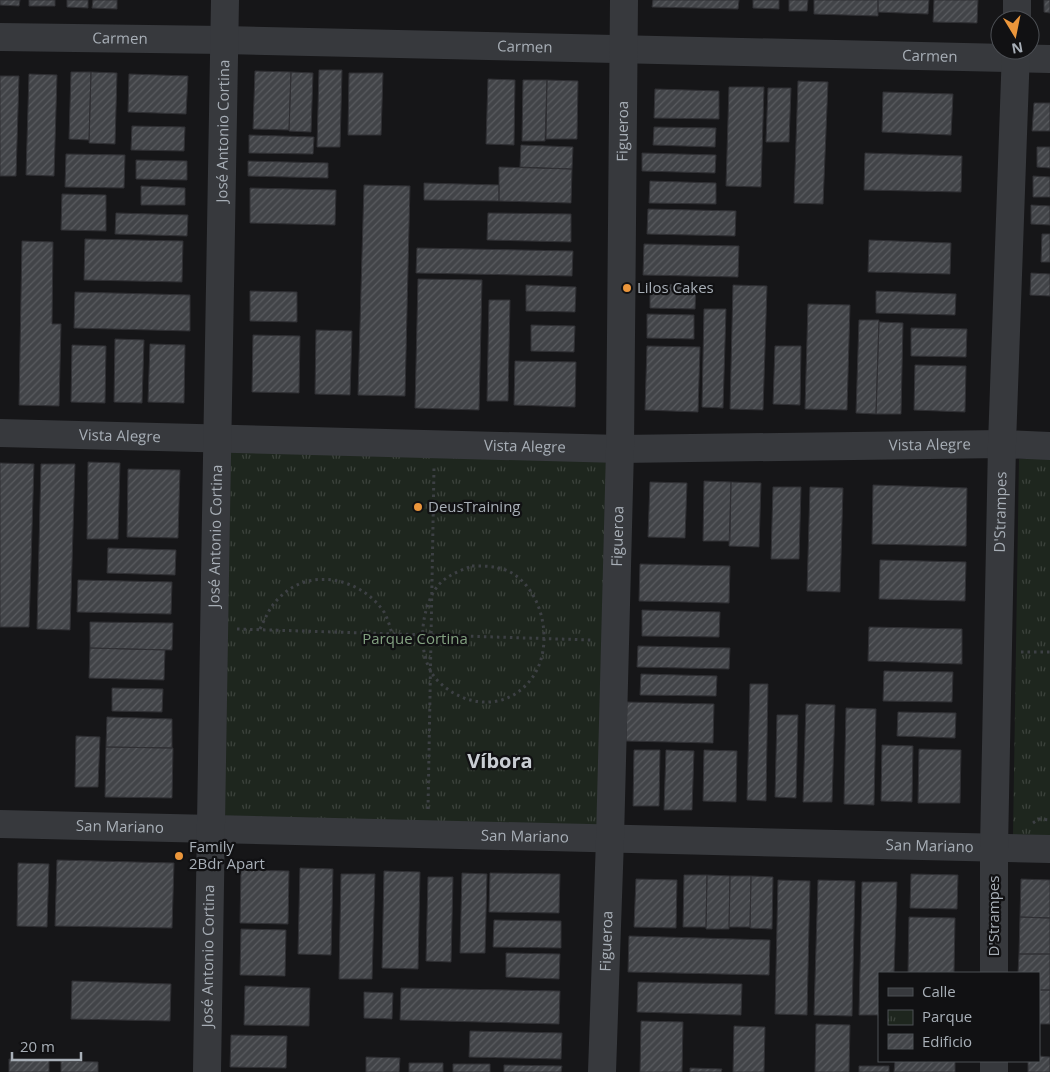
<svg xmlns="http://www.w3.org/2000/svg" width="1050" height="1072" viewBox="0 0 1050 1072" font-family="'Open Sans',sans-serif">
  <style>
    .park { fill: url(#park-tufts) }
    .building { fill: url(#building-hatch); stroke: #303034 }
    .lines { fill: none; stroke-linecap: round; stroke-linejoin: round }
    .path { stroke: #3d4044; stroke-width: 3; stroke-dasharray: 2.5 4; stroke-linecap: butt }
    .minor { stroke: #37393d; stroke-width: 28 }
    .poi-dot { fill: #eb963b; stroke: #111113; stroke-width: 2 }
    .labels { text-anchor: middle; stroke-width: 4.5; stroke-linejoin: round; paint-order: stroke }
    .street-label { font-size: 15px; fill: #a8afb7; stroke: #111113 }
    .poi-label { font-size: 15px; fill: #a8afb7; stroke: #111113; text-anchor: start }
    .park-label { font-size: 15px; fill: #83a180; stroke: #111113 }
    .district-label { font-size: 20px; font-weight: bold; fill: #c9cdd3; stroke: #111113 }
  </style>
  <defs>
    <pattern id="park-tufts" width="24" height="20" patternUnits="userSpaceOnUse" patternTransform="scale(1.25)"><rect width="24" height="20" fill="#1e261e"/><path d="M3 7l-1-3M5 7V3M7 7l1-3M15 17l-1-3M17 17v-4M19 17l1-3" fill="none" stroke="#3c433c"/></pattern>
    <pattern id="building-hatch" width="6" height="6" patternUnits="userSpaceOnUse" patternTransform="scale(1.25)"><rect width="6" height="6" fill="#424448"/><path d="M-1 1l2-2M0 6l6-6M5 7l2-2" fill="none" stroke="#5a5c60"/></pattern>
  </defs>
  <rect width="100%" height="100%" fill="#161618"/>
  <path class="park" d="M 219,439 L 620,449 L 610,839 L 209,830 Z
    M 1019,459 L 1050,459 L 1050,836 L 1013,836 Z"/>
  <path class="building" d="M 0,0 L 20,0 L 19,6 L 0,5 Z
    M 29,0 L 55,0 L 55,6 L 29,6 Z
    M 67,0 L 88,0 L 88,8 L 67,7 Z
    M 93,0 L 117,0 L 117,9 L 92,8 Z
    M 653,0 L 739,0 L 738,9 L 652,7 Z
    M 753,0 L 779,0 L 779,9 L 753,8 Z
    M 789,0 L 808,0 L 807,11 L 789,11 Z
    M 814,0 L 878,0 L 878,16 L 814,14 Z
    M 878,0 L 929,0 L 928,14 L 878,12 Z
    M 934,0 L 978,0 L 977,23 L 933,22 Z
    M 1044,0 L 1050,0 L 1050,13 L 1044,12 Z
    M 319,70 L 342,70 L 340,147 L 317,147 Z
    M 255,71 L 291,72 L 289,130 L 253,129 Z
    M 71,72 L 91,72 L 89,140 L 69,139 Z
    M 91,72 L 117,73 L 115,144 L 89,143 Z
    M 291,72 L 313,73 L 311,132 L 289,131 Z
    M 349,73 L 383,73 L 381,135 L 348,135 Z
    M 29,74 L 57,75 L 54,176 L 26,175 Z
    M 129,74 L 188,76 L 186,114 L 128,112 Z
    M 0,76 L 19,76 L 16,176 L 0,176 Z
    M 488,79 L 515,80 L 514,145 L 486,144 Z
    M 523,80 L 547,80 L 545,141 L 522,141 Z
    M 547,80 L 578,81 L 577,139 L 546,139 Z
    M 798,81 L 828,82 L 823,204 L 794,203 Z
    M 729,87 L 764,87 L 761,187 L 726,186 Z
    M 768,88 L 791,88 L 789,142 L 766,142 Z
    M 655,89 L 719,91 L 719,119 L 654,118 Z
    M 883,92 L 953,94 L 951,135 L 882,132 Z
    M 1034,103 L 1050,103 L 1050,131 L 1032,131 Z
    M 132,126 L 185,127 L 184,151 L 131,150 Z
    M 654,127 L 716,128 L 715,147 L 653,145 Z
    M 249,135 L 314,137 L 313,154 L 249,153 Z
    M 521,145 L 573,147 L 572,169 L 520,167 Z
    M 1037,147 L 1050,147 L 1050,168 L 1037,167 Z
    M 642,153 L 716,155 L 715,173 L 642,171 Z
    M 865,153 L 962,156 L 961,192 L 864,190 Z
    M 66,154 L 125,155 L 124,188 L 65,187 Z
    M 136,160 L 187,161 L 187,180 L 136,179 Z
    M 248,161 L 328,163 L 328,178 L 248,176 Z
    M 499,167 L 572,169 L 571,203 L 499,201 Z
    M 1033,176 L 1050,177 L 1050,197 L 1033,197 Z
    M 650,181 L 716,183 L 716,204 L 649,203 Z
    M 424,183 L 499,185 L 499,201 L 424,200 Z
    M 364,185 L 410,186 L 405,396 L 358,395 Z
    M 141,186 L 185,188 L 185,205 L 141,205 Z
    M 250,188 L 336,190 L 335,225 L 250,223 Z
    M 62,194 L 106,195 L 106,231 L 61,230 Z
    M 1031,205 L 1050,206 L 1050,225 L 1031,224 Z
    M 648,209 L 736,211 L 735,236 L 647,234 Z
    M 116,213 L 188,215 L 187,236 L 115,234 Z
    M 488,213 L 571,214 L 571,242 L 487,240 Z
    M 1042,234 L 1050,234 L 1050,262 L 1041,262 Z
    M 85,239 L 183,241 L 182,282 L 84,280 Z
    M 869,240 L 951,243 L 950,274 L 868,272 Z
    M 22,241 L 53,242 L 52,324 L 61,324 L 59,406 L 19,405 Z
    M 644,244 L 739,246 L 738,277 L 643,275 Z
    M 417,248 L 573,251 L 572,276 L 416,273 Z
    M 1031,273 L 1050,274 L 1050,296 L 1030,295 Z
    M 418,279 L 482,280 L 479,410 L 415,408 Z
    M 650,284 L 696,285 L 695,309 L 650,308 Z
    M 526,285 L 576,287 L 575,312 L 526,311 Z
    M 733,285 L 767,286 L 763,410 L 730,409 Z
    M 250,291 L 297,292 L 297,322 L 250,321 Z
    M 876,291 L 956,294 L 955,315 L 876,313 Z
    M 75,292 L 190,295 L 190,331 L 74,328 Z
    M 489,300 L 510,300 L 508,401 L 487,401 Z
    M 808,304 L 850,305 L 847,410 L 805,409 Z
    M 704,309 L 726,309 L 723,408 L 702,407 Z
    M 647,314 L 694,315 L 694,339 L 647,338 Z
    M 859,320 L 879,320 L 876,414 L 856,413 Z
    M 879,322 L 903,323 L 901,414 L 876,414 Z
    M 531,325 L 575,326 L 574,352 L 531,351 Z
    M 911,328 L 967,329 L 966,357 L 911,356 Z
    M 316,330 L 352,331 L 350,395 L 315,394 Z
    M 253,335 L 300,336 L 299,393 L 252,392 Z
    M 115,339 L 144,340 L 142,403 L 114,402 Z
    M 150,344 L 185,345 L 184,403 L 148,402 Z
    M 72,345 L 106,346 L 105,403 L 71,402 Z
    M 647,346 L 700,347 L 698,412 L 645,410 Z
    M 775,346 L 801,346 L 800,405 L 773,404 Z
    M 515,361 L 576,362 L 575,407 L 514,405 Z
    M 915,365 L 966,366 L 965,412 L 914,410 Z
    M 88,462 L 120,463 L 118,539 L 87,539 Z
    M 0,463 L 34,464 L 29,627 L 0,627 Z
    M 41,464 L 75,464 L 70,630 L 37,629 Z
    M 128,469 L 180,470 L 178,538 L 127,537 Z
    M 704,481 L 731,482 L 730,541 L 703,541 Z
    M 650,482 L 687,483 L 685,538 L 648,537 Z
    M 731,482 L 761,483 L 759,547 L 729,546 Z
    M 873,485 L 967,488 L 966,546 L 872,544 Z
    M 773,487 L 801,487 L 799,559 L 771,559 Z
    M 810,487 L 843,488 L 840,592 L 807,591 Z
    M 108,548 L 176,550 L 175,575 L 107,573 Z
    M 880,560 L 966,562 L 965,601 L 879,599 Z
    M 640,564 L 730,566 L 729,603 L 639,601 Z
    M 78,580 L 172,582 L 171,614 L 77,612 Z
    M 642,610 L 720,612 L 719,637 L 642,636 Z
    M 90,622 L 173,623 L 172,650 L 90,648 Z
    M 869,627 L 962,629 L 962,664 L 868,661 Z
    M 638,646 L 730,648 L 729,669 L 637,667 Z
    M 90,648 L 165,650 L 164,680 L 89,678 Z
    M 884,671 L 953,672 L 952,702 L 883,701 Z
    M 641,674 L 717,676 L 716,696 L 640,695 Z
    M 750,684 L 768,684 L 766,801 L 747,800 Z
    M 112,688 L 163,689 L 162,712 L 112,711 Z
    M 627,702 L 714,704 L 713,743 L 626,741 Z
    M 806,704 L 835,705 L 832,802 L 803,802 Z
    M 846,708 L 876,709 L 874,805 L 844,804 Z
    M 898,712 L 956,713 L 955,738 L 897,736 Z
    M 777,715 L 798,715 L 796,798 L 775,797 Z
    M 107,717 L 172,719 L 172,748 L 106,747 Z
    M 76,736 L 100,737 L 98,787 L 75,787 Z
    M 882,745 L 913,746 L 912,802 L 881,801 Z
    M 106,747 L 173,748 L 172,798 L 105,797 Z
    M 919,749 L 961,750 L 960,803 L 918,803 Z
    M 634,750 L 660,750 L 659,806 L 633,806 Z
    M 666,750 L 694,751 L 692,810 L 664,810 Z
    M 704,750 L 737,751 L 736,802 L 703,801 Z
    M 57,860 L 174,863 L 172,928 L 55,926 Z
    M 18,863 L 49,864 L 47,927 L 17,926 Z
    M 300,868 L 333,869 L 331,955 L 298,954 Z
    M 241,870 L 289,871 L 288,924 L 240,923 Z
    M 384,871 L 420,872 L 418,969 L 382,968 Z
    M 462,873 L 487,874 L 485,953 L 460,953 Z
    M 490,873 L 560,874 L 559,913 L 489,912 Z
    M 341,874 L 375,874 L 372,979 L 339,979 Z
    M 911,874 L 958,875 L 957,909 L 910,908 Z
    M 684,875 L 707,875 L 706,927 L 683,927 Z
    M 707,875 L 730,876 L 729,929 L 706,929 Z
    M 730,876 L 751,876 L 750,927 L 729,927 Z
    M 751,876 L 773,877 L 772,929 L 750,928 Z
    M 428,877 L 453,877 L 451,962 L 426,961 Z
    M 636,879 L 677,880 L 676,928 L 634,927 Z
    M 1021,879 L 1050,880 L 1050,918 L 1020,917 Z
    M 778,880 L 810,881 L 807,1015 L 775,1014 Z
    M 818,880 L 855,881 L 852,1016 L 814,1015 Z
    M 862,882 L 897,882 L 894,973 L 879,973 L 879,1015 L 859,1015 Z
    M 909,917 L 955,918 L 954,973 L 908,973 Z
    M 1020,917 L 1050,918 L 1050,954 L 1019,954 Z
    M 494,920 L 561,921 L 561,948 L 493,947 Z
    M 241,929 L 286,930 L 285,976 L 240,975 Z
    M 629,936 L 770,940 L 769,975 L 628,972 Z
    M 506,953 L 560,954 L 559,979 L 506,977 Z
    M 1019,954 L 1050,954 L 1050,990 L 1039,990 L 1039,973 L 1018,973 Z
    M 72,981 L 171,984 L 170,1021 L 71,1019 Z
    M 638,982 L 742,984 L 741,1015 L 637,1012 Z
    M 245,986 L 310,988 L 309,1026 L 244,1025 Z
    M 401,988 L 560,991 L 559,1024 L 400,1020 Z
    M 1039,990 L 1050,990 L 1050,1024 L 1039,1024 Z
    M 364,992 L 393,993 L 392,1019 L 364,1018 Z
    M 641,1021 L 683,1022 L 682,1072 L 640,1072 Z
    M 816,1024 L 850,1025 L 849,1072 L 815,1072 Z
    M 734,1026 L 765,1027 L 764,1072 L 733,1072 Z
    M 470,1031 L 562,1033 L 561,1059 L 469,1057 Z
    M 231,1035 L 287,1036 L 286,1068 L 230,1067 Z
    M 1039,1056 L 1050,1057 L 1050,1072 L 1028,1072 L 1028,1061 L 1039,1061 Z
    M 366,1057 L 400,1058 L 399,1072 L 366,1072 Z
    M 9,1059 L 49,1060 L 49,1072 L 9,1072 Z
    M 61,1061 L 98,1062 L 98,1072 L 61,1072 Z
    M 895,1061 L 955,1061 L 955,1072 L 894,1072 Z
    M 409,1063 L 443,1063 L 443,1072 L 409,1072 Z
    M 453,1064 L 490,1064 L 490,1072 L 453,1072 Z
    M 504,1065 L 562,1066 L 561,1072 L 504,1072 Z
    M 859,1066 L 889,1066 L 889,1072 L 859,1072 Z
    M 690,1068 L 722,1069 L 721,1072 L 690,1072 Z"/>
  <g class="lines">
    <path class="path" d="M 472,566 C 486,566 500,566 512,573 C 545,593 554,648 532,678 C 508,711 466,708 439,682 C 416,660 419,611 437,587 C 445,576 459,571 472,566 Z
      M 237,629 L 591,640
      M 260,629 C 266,617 270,606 280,597 C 311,566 362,579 384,612 C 388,619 390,627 392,634
      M 1021,652 L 1050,652
      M 428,809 L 434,468
      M 1033,823 L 1039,819 L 1050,820"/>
    <g class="minor">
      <path d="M 1017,20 L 1017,0"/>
      <path id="s1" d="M 0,37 L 224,40 L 1050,59"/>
      <path id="s2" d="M 0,433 L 620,449 L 1002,444 L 1050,446"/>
      <path id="s3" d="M 0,824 L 1050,849"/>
      <path id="s4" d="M 994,973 L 994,848 L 1002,444 L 1016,50"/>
      <path d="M 994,1061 L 994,1072"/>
      <path id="s5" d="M 207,1072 C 210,715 221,357 225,0"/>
      <path id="s6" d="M 602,1072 L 610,839 L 620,449 L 624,0"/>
    </g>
  </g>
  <g class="poi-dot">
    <circle cx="627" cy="288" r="5"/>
    <circle cx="418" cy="507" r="5"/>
    <circle cx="179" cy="856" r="5"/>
  </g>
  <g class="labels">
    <g class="street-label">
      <text dy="5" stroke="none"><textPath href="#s1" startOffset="120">Carmen</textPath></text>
      <text dy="5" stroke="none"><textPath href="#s1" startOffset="525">Carmen</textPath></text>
      <text dy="5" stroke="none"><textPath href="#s1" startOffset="930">Carmen</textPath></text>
      <text dy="5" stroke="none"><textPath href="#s5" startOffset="941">José Antonio Cortina</textPath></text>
      <text dy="5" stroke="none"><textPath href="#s6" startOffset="941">Figueroa</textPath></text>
      <text dy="5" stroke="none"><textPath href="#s2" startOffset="120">Vista Alegre</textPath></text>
      <text dy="5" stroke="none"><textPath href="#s2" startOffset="930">Vista Alegre</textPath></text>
      <text dy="5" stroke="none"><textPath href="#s2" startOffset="525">Vista Alegre</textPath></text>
      <text dy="5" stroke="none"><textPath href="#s4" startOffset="461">D'Strampes</textPath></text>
      <text dy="5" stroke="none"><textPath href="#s5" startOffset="536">José Antonio Cortina</textPath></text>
      <text dy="5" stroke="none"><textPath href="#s6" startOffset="536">Figueroa</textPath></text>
      <text dy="5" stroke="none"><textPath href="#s3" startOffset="120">San Mariano</textPath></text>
      <text dy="5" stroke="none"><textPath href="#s3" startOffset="525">San Mariano</textPath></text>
      <text dy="5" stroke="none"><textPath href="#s3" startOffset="930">San Mariano</textPath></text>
      <text transform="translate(994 916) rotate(-90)" y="5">D'Strampes</text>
      <text dy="5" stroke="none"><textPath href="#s6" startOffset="131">Figueroa</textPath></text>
      <text dy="5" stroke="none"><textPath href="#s5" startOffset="116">José Antonio Cortina</textPath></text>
    </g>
    <g class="poi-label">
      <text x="637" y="293">Lilos Cakes</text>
      <text x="428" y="512">DeusTraining</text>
      <text x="189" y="852">Family<tspan x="189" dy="17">2Bdr Apart</tspan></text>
    </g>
    <g class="park-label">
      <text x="415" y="644">Parque Cortina</text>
    </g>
    <g class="district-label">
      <text x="500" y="768">Víbora</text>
    </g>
  </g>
  <rect x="878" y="972" width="162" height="90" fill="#111113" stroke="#4d5055"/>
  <rect x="888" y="988" width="25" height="8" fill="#37393d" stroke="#4d5055"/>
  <text x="922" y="997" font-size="15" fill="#a8afb7">Calle</text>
  <rect x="888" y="1010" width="25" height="15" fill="url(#park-tufts)" stroke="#4d5055"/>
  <text x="922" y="1022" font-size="15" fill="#a8afb7">Parque</text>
  <rect x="888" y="1034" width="25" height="15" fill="url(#building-hatch)" stroke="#4d5055"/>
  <text x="922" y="1047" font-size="15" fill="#a8afb7">Edificio</text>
  <g transform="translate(1015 35) rotate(170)"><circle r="24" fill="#111113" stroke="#4d5055"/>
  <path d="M0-4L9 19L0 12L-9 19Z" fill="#eb963b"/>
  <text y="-8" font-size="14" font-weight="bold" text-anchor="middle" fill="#a8afb7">N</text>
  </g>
  <path d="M12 1052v8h69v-8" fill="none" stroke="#a8afb7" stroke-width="2.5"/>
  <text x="20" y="1052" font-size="15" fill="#a8afb7" stroke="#111113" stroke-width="4" paint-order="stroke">20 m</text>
</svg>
